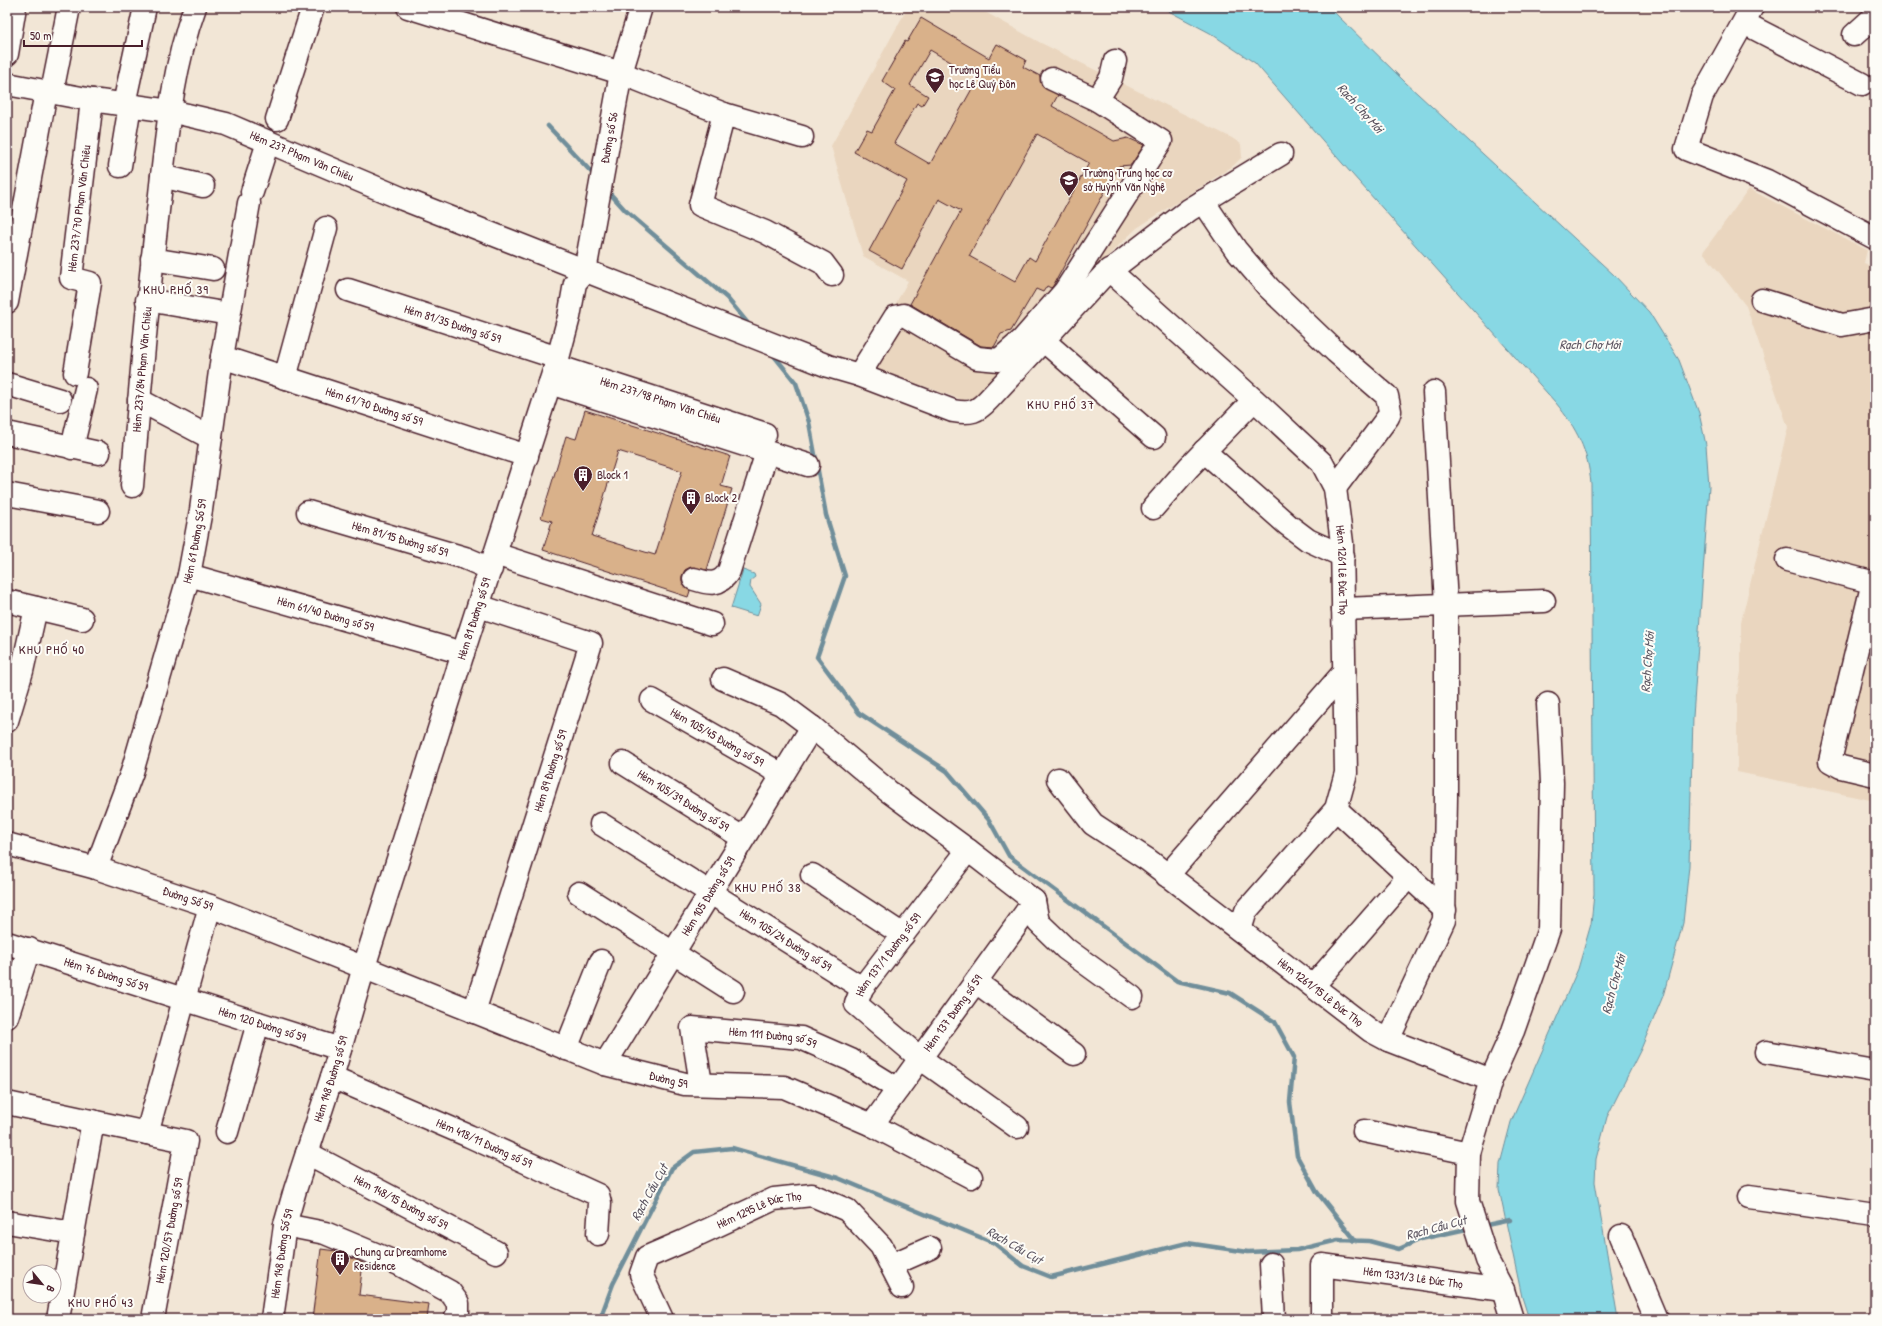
<svg xmlns="http://www.w3.org/2000/svg" width="1882" height="1326" viewBox="0 0 1882 1326" font-family="'Patrick Hand',sans-serif">
  <style>
    .built { fill: #ead6bf }
    .water { fill: #88d8e4; stroke: #6f8e9a }
    .lines { fill: none; stroke-linecap: round; stroke-linejoin: round }
    .stream { stroke: #6f8e9a; stroke-width: 4.5 }
    .building { fill: #d9b18a; stroke: #4a1f2b; fill-rule: evenodd }
    .minor-casing { stroke: #4a1f2b; stroke-width: 25 }
    .minor { stroke: #fdfcf7; stroke-width: 22 }
    .labels { text-anchor: middle; stroke-width: 4; stroke-linejoin: round; paint-order: stroke }
    .poi-label { font-size: 12px; fill: #4a1f2b; stroke: #fdfcf7; text-anchor: start }
    .street-label { font-size: 12px; fill: #4a1f2b; stroke: #fdfcf7 }
    .water-label { font-size: 13px; font-style: italic; fill: #5d5662; stroke: #fdfcf7 }
    .neighbourhood-label { font-size: 13px; letter-spacing: 1px; fill: #4a1f2b; stroke: #fdfcf7 }
  </style>
  <rect width="100%" height="100%" fill="#f2e6d6"/>
  <filter id="ink" filterUnits="userSpaceOnUse"><feTurbulence type="fractalNoise" baseFrequency=".025" numOctaves="2"/><feDisplacementMap in="SourceGraphic" scale="8" xChannelSelector="R" yChannelSelector="G"/><feConvolveMatrix kernelMatrix="1 2 1 2 8 2 1 2 1" color-interpolation-filters="sRGB"/></filter>
  <g filter="url(#ink)">
    <path class="built" d="M 908,7 L 976,7 L 1039,42 L 1232,138 L 1241,144 L 1242,157 L 1233,166 L 1137,228 L 1099,264 L 979,397 L 963,400 L 863,364 L 908,281 L 863,256 L 831,146 Z
      M 1749,189 L 1867,250 L 1864,263 L 1875,268 L 1875,801 L 1737,772 L 1737,695 L 1741,672 L 1741,622 L 1788,427 L 1746,306 L 1703,252 Z"/>
    <path class="water" d="M 1161,7 L 1329,7 L 1405,82 L 1614,275 L 1649,312 L 1679,360 L 1699,413 L 1706,445 L 1709,486 L 1693,717 L 1689,866 L 1683,923 L 1663,996 L 1641,1049 L 1607,1117 L 1596,1159 L 1595,1182 L 1618,1319 L 1529,1319 L 1522,1297 L 1499,1189 L 1500,1164 L 1511,1122 L 1578,969 L 1591,924 L 1594,894 L 1591,484 C 1588,450 1577,429 1556,403 L 1343,164 L 1255,63 L 1210,33 Z
      M 743,570 L 754,574 L 755,577 L 751,580 L 750,587 L 761,604 L 757,616 L 731,608 Z"/>
    <g class="lines">
      <path class="stream" d="M 548,126 L 595,176
        M 606,189 L 625,210 L 727,298 L 750,326
        M 771,352 L 796,383 L 809,422 L 826,515 L 845,576 L 817,657 L 859,713 L 947,771 L 989,820 L 1009,856 L 1177,981 L 1230,993 L 1275,1022 L 1294,1057 L 1290,1102 L 1297,1156 L 1317,1192 L 1356,1241
        M 1482,1226 L 1510,1220
        M 600,1319 L 613,1284 L 672,1168 L 694,1152 L 732,1148 L 838,1178 L 994,1243 L 1023,1266 L 1051,1277 L 1187,1243 L 1248,1252 L 1297,1250 L 1338,1240 L 1369,1241 L 1399,1249 L 1421,1239 L 1471,1228"/>
    </g>
    <path class="building" d="M 921,18 L 989,58 L 997,44 L 1026,60 L 1023,67 L 1040,76 L 1042,86 L 1058,95 L 1052,106 L 1114,141 L 1128,138 L 1144,145 L 1131,165 L 1119,166 L 1053,286 L 1051,288 L 1047,286 L 1043,292 L 1036,289 L 1011,331 L 1001,334 L 994,347 L 981,346 L 910,304 L 961,211 L 939,199 L 902,269 L 869,251 L 907,181 L 854,152 L 867,129 L 872,131 L 895,90 L 882,81 L 905,41 L 907,42 ZM 930,50 L 978,78 L 930,164 L 894,143 L 917,103 L 922,106 L 928,96 L 910,85 ZM 1037,134 L 1089,163 L 1035,261 L 1029,257 L 1015,282 L 969,256 Z
      M 585,410 L 730,456 L 721,486 L 732,489 L 707,570 L 691,567 L 685,570 L 682,576 L 682,582 L 685,587 L 690,591 L 688,597 L 543,550 L 552,521 L 541,518 L 550,489 L 566,436 L 576,439 ZM 618,451 L 682,471 L 655,555 L 592,536 Z
      M 321,1249 L 336,1251 L 363,1263 L 359,1295 L 429,1304 L 427,1319 L 312,1319 Z"/>
    <g class="lines">
      <defs>
        <g id="minor">
          <path d="M 408,7 L 621,73 L 724,114 L 700,205 L 765,232 L 823,263 L 832,275"/>
          <path d="M 1752,7 L 1702,96 L 1686,149 L 1767,181 L 1875,238"/>
          <path d="M 1744,23 L 1862,84"/>
          <path d="M 1854,35 L 1875,16"/>
          <path d="M 7,54 L 15,7"/>
          <path d="M 1052,79 L 1097,100"/>
          <path id="s1" d="M 7,84 L 92,100 L 170,111 L 226,124 L 403,199 L 828,366 L 859,375 L 953,411 C 971,414 977,412 989,399 L 1103,276 L 1189,210 L 1281,154"/>
          <path d="M 52,92 L 69,7"/>
          <path d="M 124,104 L 145,7"/>
          <path d="M 724,114 L 802,137"/>
          <path d="M 277,119 L 313,7"/>
          <path d="M 120,166 L 130,105"/>
          <path d="M 162,176 L 203,186"/>
          <path d="M 252,192 L 268,142"/>
          <path d="M 1203,201 L 1236,250 L 1269,288 L 1336,352 L 1387,396 L 1390,411 L 1388,417 L 1335,488"/>
          <path d="M 152,259 L 213,269"/>
          <path id="s2" d="M 1109,270 L 1262,407 L 1322,463 L 1335,488 L 1342,543 L 1346,773 L 1336,809 L 1246,911 L 1240,930"/>
          <path id="s3" d="M 348,290 L 558,358"/>
          <path d="M 147,300 L 229,314"/>
          <path d="M 1762,300 L 1842,325 L 1875,319"/>
          <path d="M 7,302 L 46,92"/>
          <path d="M 1043,340 L 1154,437"/>
          <path id="s4" d="M 222,357 L 527,456"/>
          <path id="s5" d="M 556,366 L 765,434"/>
          <path id="s6" d="M 75,373 L 90,283 L 71,278 L 92,100"/>
          <path d="M 859,375 L 895,317 L 904,315 L 977,358 L 999,360 L 1022,340 L 1065,291 L 1161,141 L 1097,100 L 1111,78 L 1115,61"/>
          <path d="M 285,378 L 326,228"/>
          <path d="M 550,383 L 808,465"/>
          <path d="M 7,384 L 60,400"/>
          <path d="M 139,400 L 211,438"/>
          <path d="M 7,433 L 99,453"/>
          <path d="M 72,448 L 86,389"/>
          <path d="M 1204,451 L 1288,525 L 1308,540 L 1343,556"/>
          <path id="s7" d="M 132,486 C 140,388 148,291 160,194 C 167,131 173,67 195,7"/>
          <path d="M 7,494 L 98,511"/>
          <path d="M 1153,508 L 1189,467 L 1254,400"/>
          <path id="s8" d="M 308,512 L 465,558 L 491,569"/>
          <path d="M 495,554 L 712,624"/>
          <path d="M 1787,560 L 1875,583"/>
          <path id="s9" d="M 189,575 L 463,653"/>
          <path d="M 694,579 C 709,584 720,586 729,571 L 767,452"/>
          <path d="M 1873,582 L 1830,761 L 1841,767 L 1875,775"/>
          <path d="M 7,601 L 82,619"/>
          <path d="M 1343,609 L 1544,601"/>
          <path d="M 723,679 L 781,704 L 812,727 L 888,791 L 968,850"/>
          <path id="s10" d="M 652,700 L 769,767 L 781,775"/>
          <path d="M 7,721 L 22,671 L 36,608"/>
          <path id="s11" d="M 623,763 L 743,838"/>
          <path id="s12" d="M 1058,779 L 1093,824 L 1148,860 L 1371,1031 L 1388,1040 L 1491,1080"/>
          <path d="M 1336,809 L 1445,910"/>
          <path id="s13" d="M 601,824 L 862,988"/>
          <path id="s14" d="M 7,844 L 96,868 L 210,906 L 605,1064 L 685,1084 L 784,1087 L 872,1125 L 971,1177"/>
          <path id="s15" d="M 96,868 L 132,772 L 189,575 L 201,510 L 222,357 L 249,203"/>
          <path d="M 812,875 L 903,935"/>
          <path d="M 1167,876 L 1344,672"/>
          <path d="M 579,893 L 733,991"/>
          <path id="s16" d="M 7,943 L 340,1049"/>
          <path d="M 976,982 L 1074,1054"/>
          <path d="M 1313,986 L 1409,876"/>
          <path id="s17" d="M 474,1012 L 591,643 L 479,606"/>
          <path d="M 7,1017 L 29,949"/>
          <path d="M 1388,1040 L 1444,920 L 1446,797 L 1446,604 L 1434,392"/>
          <path d="M 566,1049 L 601,961"/>
          <path d="M 1766,1052 L 1875,1071"/>
          <path id="s18" d="M 605,1064 L 812,727"/>
          <path id="s19" d="M 332,1077 L 469,1136 L 598,1195 L 600,1203 L 598,1234"/>
          <path id="s20" d="M 701,1084 L 692,1028 L 801,1038 L 851,1060 L 898,1089"/>
          <path d="M 7,1103 L 147,1133"/>
          <path id="s21" d="M 872,1125 L 1034,901"/>
          <path id="s22" d="M 1017,1127 L 920,1058 L 856,1004 L 862,988 L 968,850 L 1034,901 L 1038,922 L 1066,949 L 1132,997"/>
          <path d="M 1364,1131 L 1469,1153"/>
          <path d="M 227,1132 L 258,1023"/>
          <path id="s23" d="M 307,1153 L 496,1252"/>
          <path d="M 1749,1197 L 1875,1215"/>
          <path d="M 7,1222 L 73,1233"/>
          <path d="M 285,1225 L 325,1233 L 399,1264 L 450,1292 L 458,1303 L 458,1313 L 455,1319"/>
          <path d="M 1621,1236 L 1656,1319"/>
          <path d="M 1271,1264 L 1274,1319"/>
          <path d="M 891,1265 L 930,1248"/>
          <path d="M 58,1319 L 93,1121"/>
          <path id="s24" d="M 153,1319 L 186,1141 L 147,1133 L 210,906"/>
          <path id="s25" d="M 272,1319 L 285,1225 L 295,1190 L 332,1077 L 364,967 L 463,653 L 558,358 L 569,317 L 575,283 L 585,271 L 621,73 L 641,7"/>
          <path id="s26" d="M 662,1319 L 641,1274 L 647,1257 L 684,1241 L 774,1199 L 812,1195 L 847,1210 L 881,1246 L 902,1287"/>
          <path id="s27" d="M 1322,1319 L 1322,1265 L 1503,1290"/>
          <path d="M 1512,1319 L 1503,1290 L 1487,1260 L 1468,1201 L 1469,1153 L 1491,1080 L 1513,1031 L 1549,929 L 1552,783 L 1548,704"/>
        </g>
      </defs>
      <use href="#minor" class="minor-casing"/>
      <use href="#minor" class="minor"/>
    </g>
  </g>
  <defs>
    <symbol id="school-pin" viewBox="-11 -11 22 30"><path d="M0 17L-7.5 6A9.5 9.5 0 1 1 7.5 6Z" fill="#4a1f2b" stroke="#fdfcf7"/><path d="M0-5L7-2L0 1L-7-2ZM-4 1L0 2.5L4 1V4Q0 6-4 4Z" fill="#fff"/></symbol>
    <symbol id="building-pin" viewBox="-11 -11 22 30"><path d="M0 17L-7.5 6A9.5 9.5 0 1 1 7.5 6Z" fill="#4a1f2b" stroke="#fdfcf7"/><path d="M-4-6H4V6H1V3H-1V6H-4ZM-2.5-4.3h1.7v1.8h-1.7ZM.8-4.3h1.7v1.8H.8ZM-2.5-1h1.7V.8h-1.7ZM.8-1h1.7V.8H.8Z" fill="#fff"/></symbol>
  </defs>
  <g fill-rule="evenodd">
    <use href="#school-pin" x="924" y="66" width="22" height="30"/>
    <use href="#school-pin" x="1058" y="169" width="22" height="30"/>
    <use href="#building-pin" x="572" y="464" width="22" height="30"/>
    <use href="#building-pin" x="680" y="487" width="22" height="30"/>
    <use href="#building-pin" x="329" y="1248" width="22" height="30"/>
  </g>
  <g class="labels">
    <g class="poi-label">
      <text x="949" y="74">Trường Tiểu<tspan x="949" dy="14">học Lê Quý Đôn</tspan></text>
      <text x="1083" y="177">Trường Trung học cơ<tspan x="1083" dy="14">sở Huỳnh Văn Nghệ</tspan></text>
      <text x="597" y="479">Block 1</text>
      <text x="705" y="502">Block 2</text>
      <text x="354" y="1256">Chung cư Dreamhome<tspan x="354" dy="14">Residence</tspan></text>
    </g>
    <g class="street-label">
      <text dy="4" stroke="none"><textPath href="#s25" startOffset="1232">Đường số 56</textPath></text>
      <text dy="4" stroke="none"><textPath href="#s1" startOffset="305">Hẻm 237 Phạm Văn Chiêu</textPath></text>
      <text dy="4" stroke="none"><textPath href="#s6" startOffset="181">Hẻm 237/70 Phạm Văn Chiêu</textPath></text>
      <text dy="4" stroke="none"><textPath href="#s3" startOffset="110">Hẻm 81/35 Đường số 59</textPath></text>
      <text dy="4" stroke="none"><textPath href="#s7" startOffset="117">Hẻm 237/84 Phạm Văn Chiêu</textPath></text>
      <text dy="4" stroke="none"><textPath href="#s5" startOffset="110">Hẻm 237/98 Phạm Văn Chiêu</textPath></text>
      <text dy="4" stroke="none"><textPath href="#s4" startOffset="160">Hẻm 61/70 Đường số 59</textPath></text>
      <text dy="4" stroke="none"><textPath href="#s8" startOffset="96">Hẻm 81/15 Đường số 59</textPath></text>
      <text dy="4" stroke="none"><textPath href="#s15" startOffset="342">Hẻm 61 Đường Số 59</textPath></text>
      <text dy="4" stroke="none"><textPath href="#s2" startOffset="398">Hẻm 1261 Lê Đức Thọ</textPath></text>
      <text dy="4" stroke="none"><textPath href="#s9" startOffset="142">Hẻm 61/40 Đường số 59</textPath></text>
      <text dy="4" stroke="none"><textPath href="#s25" startOffset="730">Hẻm 81 Đường số 59</textPath></text>
      <text dy="4" stroke="none"><textPath href="#s10" startOffset="75">Hẻm 105/45 Đường số 59</textPath></text>
      <text dy="4" stroke="none"><textPath href="#s17" startOffset="253">Hẻm 89 Đường số 59</textPath></text>
      <text dy="4" stroke="none"><textPath href="#s11" startOffset="71">Hẻm 105/39 Đường số 59</textPath></text>
      <text dy="4" stroke="none"><textPath href="#s18" startOffset="197">Hẻm 105 Đường số 59</textPath></text>
      <text dy="4" stroke="none"><textPath href="#s14" startOffset="189">Đường Số 59</textPath></text>
      <text dy="4" stroke="none"><textPath href="#s13" startOffset="218">Hẻm 105/24 Đường số 59</textPath></text>
      <text dy="4" stroke="none"><textPath href="#s22" startOffset="262">Hẻm 137/1 Đường số 59</textPath></text>
      <text dy="4" stroke="none"><textPath href="#s16" startOffset="104">Hẻm 76 Đường Số 59</textPath></text>
      <text dy="4" stroke="none"><textPath href="#s12" startOffset="340">Hẻm 1261/15 Lê Đức Thọ</textPath></text>
      <text dy="4" stroke="none"><textPath href="#s21" startOffset="138">Hẻm 137 Đường số 59</textPath></text>
      <text dy="4" stroke="none"><textPath href="#s16" startOffset="268">Hẻm 120 Đường số 59</textPath></text>
      <text dy="4" stroke="none"><textPath href="#s20" startOffset="138">Hẻm 111 Đường số 59</textPath></text>
      <text dy="4" stroke="none"><textPath href="#s25" startOffset="248">Hẻm 148 Đường số 59</textPath></text>
      <text dy="4" stroke="none"><textPath href="#s14" startOffset="703">Đường 59</textPath></text>
      <text dy="4" stroke="none"><textPath href="#s19" startOffset="166">Hẻm 418/11 Đường số 59</textPath></text>
      <text dy="4" stroke="none"><textPath href="#s23" startOffset="106">Hẻm 148/15 Đường số 59</textPath></text>
      <text dy="4" stroke="none"><textPath href="#s26" startOffset="190">Hẻm 1295 Lê Đức Thọ</textPath></text>
      <text dy="4" stroke="none"><textPath href="#s24" startOffset="90">Hẻm 120/57 Đường số 59</textPath></text>
      <text dy="4" stroke="none"><textPath href="#s25" startOffset="66">Hẻm 148 Đường Số 59</textPath></text>
      <text dy="4" stroke="none"><textPath href="#s27" startOffset="146">Hẻm 1331/3 Lê Đức Thọ</textPath></text>
    </g>
    <g class="water-label">
      <text transform="translate(1361 108) rotate(48)" y="5">Rạch Chợ Mới</text>
      <text x="1590" y="349">Rạch Chợ Mới</text>
      <text transform="translate(1647 662) rotate(-86)" y="5">Rạch Chợ Mới</text>
      <text transform="translate(1613 984) rotate(-75)" y="5">Rạch Chợ Mới</text>
      <text transform="translate(649 1192) rotate(-61)" y="5">Rạch Cầu Cụt</text>
      <text transform="translate(1436 1227) rotate(-15)" y="5">Rạch Cầu Cụt</text>
      <text transform="translate(1015 1245) rotate(30)" y="5">Rạch Cầu Cụt</text>
    </g>
    <g class="neighbourhood-label">
      <text x="176" y="294">KHU PHỐ 39</text>
      <text x="1061" y="409">KHU PHỐ 37</text>
      <text x="52" y="654">KHU PHỐ 40</text>
      <text x="768" y="892">KHU PHỐ 38</text>
      <text x="101" y="1307">KHU PHỐ 43</text>
    </g>
  </g>
  <rect width="1882" height="1326" fill="none" stroke="#fdfcf7" stroke-width="24"/>
  <rect x="12" y="12" width="1858" height="1302" fill="none" stroke="#4a1f2b" stroke-width="1.5" filter="url(#ink)"/>
  <g transform="translate(42 1284) rotate(119)"><circle r="19" fill="#fdfcf7" stroke="#b5a4a5"/>
  <path d="M0-3L7 15L0 10L-7 15Z" fill="#4a1f2b"/>
  <text y="-6" font-size="11" font-weight="bold" text-anchor="middle" fill="#4a1f2b">B</text>
  </g>
  <path d="M24 40v6h118v-6" fill="none" stroke="#4a1f2b" stroke-width="2"/>
  <text x="30" y="40" font-size="12" fill="#4a1f2b" stroke="#fdfcf7" stroke-width="3" paint-order="stroke">50 m</text>
</svg>
